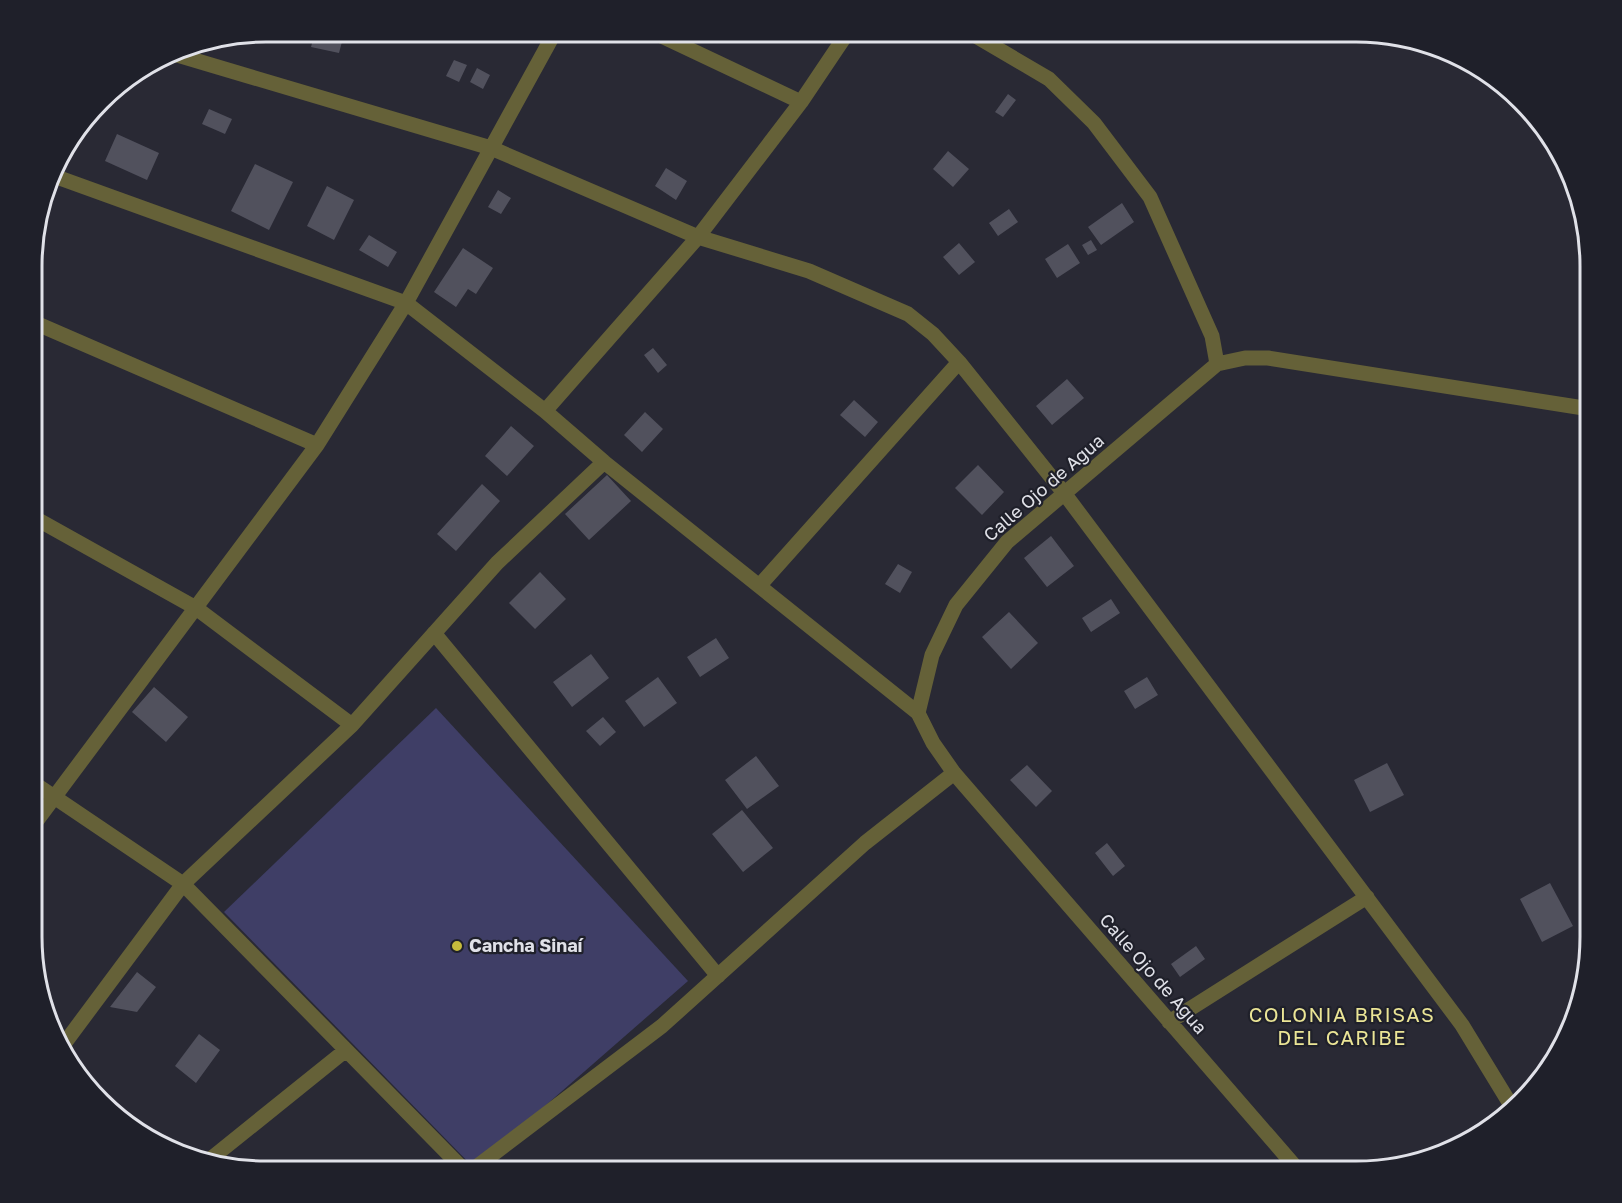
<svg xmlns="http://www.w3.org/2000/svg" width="1622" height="1203" viewBox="0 0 1622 1203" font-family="'Golos Text',sans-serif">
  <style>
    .green { fill: #3f3e66 }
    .building { fill: #51515d }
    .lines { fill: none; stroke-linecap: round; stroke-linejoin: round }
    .minor { stroke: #656138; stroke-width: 15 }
    .poi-dot { fill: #c6bb3c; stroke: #1f202a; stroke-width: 2 }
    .labels { text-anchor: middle; stroke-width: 4.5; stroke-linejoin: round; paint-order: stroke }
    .street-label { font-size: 18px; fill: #e0e1e8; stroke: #1f202a }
    .poi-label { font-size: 18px; font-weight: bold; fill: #e0e1e8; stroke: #1f202a; text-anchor: start }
    .neighbourhood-label { font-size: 20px; letter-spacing: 1.5px; fill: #ebe596; stroke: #1f202a }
    .rim { fill: none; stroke: #e0e1e8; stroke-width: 3 }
  </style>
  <rect width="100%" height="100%" fill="#292934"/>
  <path class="green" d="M 436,708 L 688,981 L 474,1168 L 224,912 Z"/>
  <path class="building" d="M 315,32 L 334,32 L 344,34 L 339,53 L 311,47 Z
    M 454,60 L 467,65 L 459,82 L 446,76 Z
    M 477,68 L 490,75 L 483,89 L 470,82 Z
    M 1008,94 L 1016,100 L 1003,117 L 995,112 Z
    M 209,109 L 232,119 L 225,134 L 202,124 Z
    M 117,134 L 159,153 L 147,180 L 105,161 Z
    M 948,151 L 969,169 L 953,187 L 933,169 Z
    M 255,164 L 293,182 L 269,230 L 231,211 Z
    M 666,168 L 687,181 L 676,200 L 655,186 Z
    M 327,186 L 354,200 L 334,240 L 307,226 Z
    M 498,190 L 511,198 L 501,214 L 488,207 Z
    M 1122,203 L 1134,222 L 1101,245 L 1088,227 Z
    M 1009,209 L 1018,222 L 998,236 L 989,223 Z
    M 369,235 L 397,252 L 388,267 L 359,250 Z
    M 1091,240 L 1097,250 L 1088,255 L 1082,245 Z
    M 959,243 L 975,262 L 959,275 L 943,257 Z
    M 1068,244 L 1080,263 L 1057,278 L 1045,259 Z
    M 463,248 L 493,268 L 476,294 L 468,289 L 456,307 L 434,292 Z
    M 653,348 L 667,365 L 658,373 L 644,355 Z
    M 1067,379 L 1084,398 L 1052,425 L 1036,406 Z
    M 854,400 L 878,422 L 865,437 L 840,415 Z
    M 645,412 L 663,429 L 642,452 L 624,435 Z
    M 511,426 L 534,446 L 507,476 L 485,456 Z
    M 978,465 L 1004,492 L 982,515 L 955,488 Z
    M 607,475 L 631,501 L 589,540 L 565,514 Z
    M 482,484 L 500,501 L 456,551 L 437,534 Z
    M 1051,536 L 1074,566 L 1047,587 L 1024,558 Z
    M 898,564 L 912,572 L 900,593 L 885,584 Z
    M 540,572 L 566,599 L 535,629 L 509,603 Z
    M 1111,599 L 1120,613 L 1091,632 L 1082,618 Z
    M 1009,612 L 1038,643 L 1011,669 L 982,637 Z
    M 716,638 L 729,658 L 700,677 L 687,657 Z
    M 591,654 L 609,678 L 572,707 L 553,682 Z
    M 658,677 L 677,703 L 644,727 L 625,701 Z
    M 1147,677 L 1158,695 L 1135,709 L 1124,691 Z
    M 154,687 L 188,717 L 166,742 L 132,712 Z
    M 603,717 L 616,732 L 600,746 L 586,731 Z
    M 756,756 L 779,786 L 747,809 L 725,780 Z
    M 1387,763 L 1404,795 L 1370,812 L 1354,780 Z
    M 1027,765 L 1052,791 L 1036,807 L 1010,780 Z
    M 742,810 L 773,848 L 743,872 L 712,834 Z
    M 1107,843 L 1125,866 L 1113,876 L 1095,853 Z
    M 1550,883 L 1573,926 L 1542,942 L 1520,899 Z
    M 1196,946 L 1205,959 L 1180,977 L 1171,964 Z
    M 137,972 L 156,987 L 137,1012 L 110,1007 Z
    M 199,1034 L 220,1050 L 196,1083 L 175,1066 Z"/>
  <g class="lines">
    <path class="minor" d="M 653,32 L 801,102
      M 969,32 L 1049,79 L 1094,123 L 1150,197 L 1212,336 L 1217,364
      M 174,54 L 491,148 L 698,237 L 809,271 L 908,314 L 933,334 L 959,362 L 1064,493 L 1462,1025 L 1512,1107
      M 54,176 L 406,303 L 545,411 L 604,462 L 918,713
      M 33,322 L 317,445
      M 545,411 L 698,237 L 801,102 L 848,32
      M 33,517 L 196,608 L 352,725
      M 760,585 L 959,362
      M 434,633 L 718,976
      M 32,782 L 183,884 L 465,1171
      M 32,827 L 317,445 L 406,303 L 555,32
      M 1169,1022 L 1367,897
      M 61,1048 L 183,884 L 352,725 L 497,563 L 604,462
      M 208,1161 L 346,1050
      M 471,1171 L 662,1026 L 865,843 L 954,773
      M 1299,1171 L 954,773 L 933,743 L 918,713 L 932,655 L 956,605 L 1007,542 L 1217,364 L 1245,358 L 1268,358 L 1590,409"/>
  </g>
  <circle class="poi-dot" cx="457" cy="946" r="6"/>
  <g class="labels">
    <g class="street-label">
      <text transform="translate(1044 488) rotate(-41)" y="6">Calle Ojo de Agua</text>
      <text transform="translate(1153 974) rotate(49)" y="6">Calle Ojo de Agua</text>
    </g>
    <g class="poi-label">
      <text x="469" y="952">Cancha Sinaí</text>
    </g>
    <g class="neighbourhood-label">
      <text x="1342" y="1022">COLONIA BRISAS<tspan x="1342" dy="23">DEL CARIBE</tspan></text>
    </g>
  </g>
  <path d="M0 0H1622V1203H0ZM266 42H1356A224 224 0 0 1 1580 266V937A224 224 0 0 1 1356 1161H266A224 224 0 0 1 42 937V266A224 224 0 0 1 266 42Z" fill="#1f202a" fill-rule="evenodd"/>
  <path class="rim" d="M266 42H1356A224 224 0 0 1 1580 266V937A224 224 0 0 1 1356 1161H266A224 224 0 0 1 42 937V266A224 224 0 0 1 266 42Z"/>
</svg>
